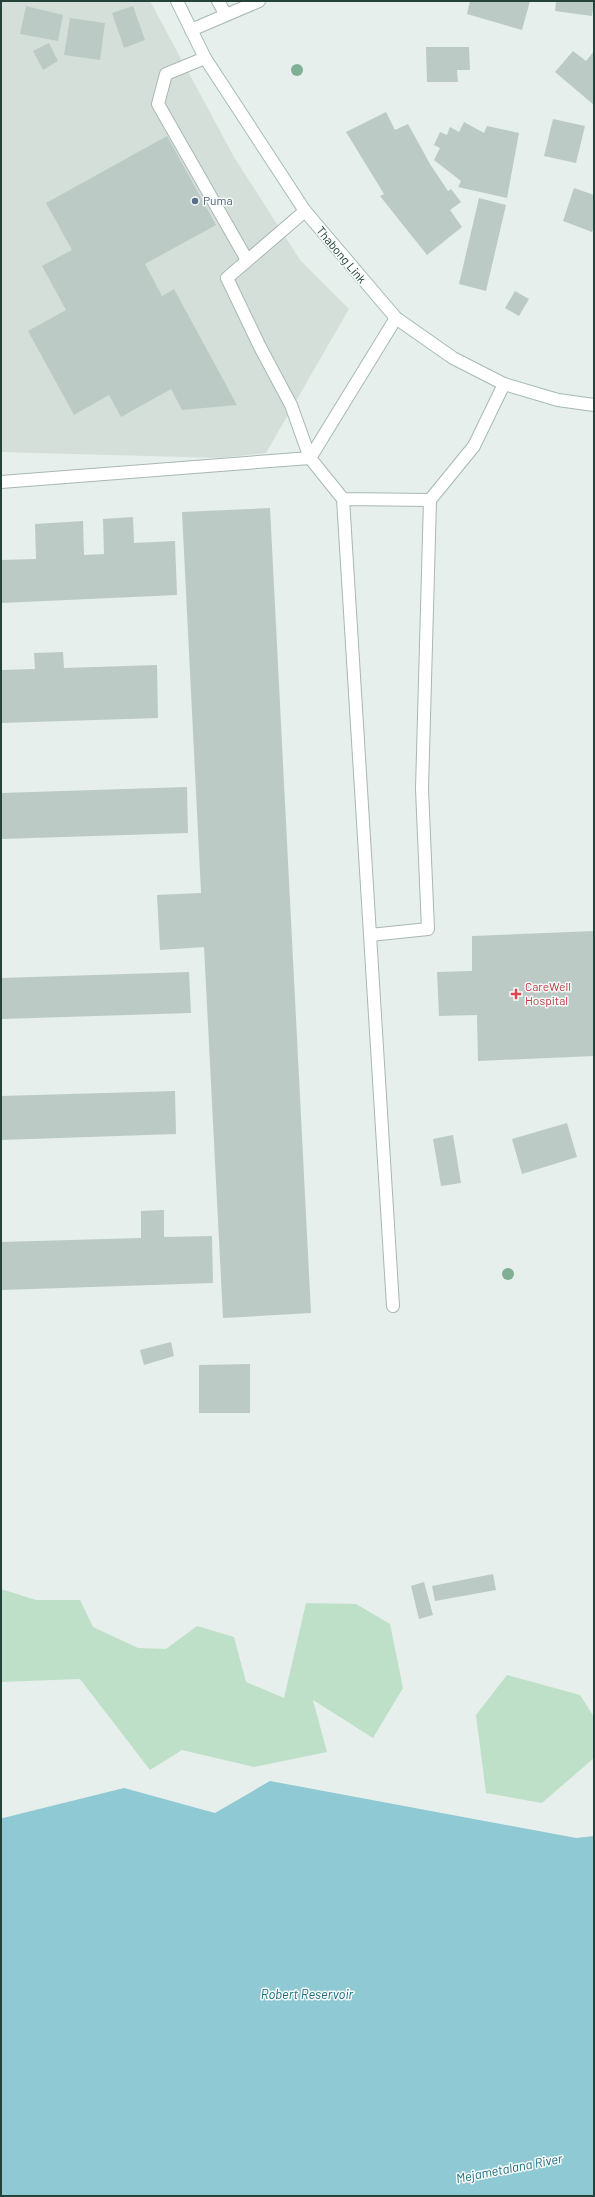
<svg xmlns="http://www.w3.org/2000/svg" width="595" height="2197" viewBox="0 0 595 2197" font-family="Barlow,sans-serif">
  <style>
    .built { fill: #d4dfda }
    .green { fill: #bfe0c8 }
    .water { fill: #8ec9d4 }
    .building { fill: #bbcac4 }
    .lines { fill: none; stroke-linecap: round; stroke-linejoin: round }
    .service-casing { stroke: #a8b8b2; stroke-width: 14 }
    .minor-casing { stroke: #a8b8b2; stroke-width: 14 }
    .secondary-casing { stroke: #a4bbb3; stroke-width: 14 }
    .service { stroke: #fff; stroke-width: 12 }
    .minor { stroke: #fff; stroke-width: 12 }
    .secondary { stroke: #fff; stroke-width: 12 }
    .tree { fill: #80af93 }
    .service-dot { fill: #5c6f8a; stroke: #f7fbf9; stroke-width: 1.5 }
    .health-dot { fill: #e0444e; stroke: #f7fbf9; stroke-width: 1.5 }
    .labels { text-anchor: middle; stroke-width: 3; stroke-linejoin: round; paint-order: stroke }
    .service-label { font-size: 12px; fill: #4e5e75; stroke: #f7fbf9; text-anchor: start }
    .street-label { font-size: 12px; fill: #24423a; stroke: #f7fbf9 }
    .health-label { font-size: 12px; fill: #be3a42; stroke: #f7fbf9; text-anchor: start }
    .water-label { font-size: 13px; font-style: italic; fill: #1c6f80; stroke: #f7fbf9 }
  </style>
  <rect width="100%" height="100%" fill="#e6efeb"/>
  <path class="built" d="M 1,1 L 150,1 L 234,157 L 300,260 L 349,309 L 266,453 L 220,458 L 1,452 Z"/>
  <path class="green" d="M 1,1589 L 36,1600 L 80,1600 L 93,1627 L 138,1648 L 166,1649 L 197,1626 L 234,1637 L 246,1682 L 284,1698 L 306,1603 L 356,1604 L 390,1624 L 403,1688 L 373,1738 L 313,1700 L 327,1752 L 254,1767 L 182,1750 L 150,1770 L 80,1679 L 1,1682 Z
    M 507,1675 L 580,1695 L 594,1717 L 594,1758 L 542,1803 L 486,1793 L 476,1715 Z"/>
  <path class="water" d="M 270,1781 L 576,1838 L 594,1836 L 594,2196 L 1,2196 L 1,1817 L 3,1818 L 124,1788 L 215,1813 Z"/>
  <path class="building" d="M 470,1 L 530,1 L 522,30 L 467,14 Z
    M 556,1 L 594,1 L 592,16 L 555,11 Z
    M 26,6 L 63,15 L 58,41 L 20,34 Z
    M 133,6 L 145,40 L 124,48 L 112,13 Z
    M 70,18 L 105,23 L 100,60 L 64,55 Z
    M 49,43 L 58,61 L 43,70 L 33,51 Z
    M 426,47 L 469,47 L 470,70 L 457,70 L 458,82 L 427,82 Z
    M 573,51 L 586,61 L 594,51 L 594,105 L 555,72 Z
    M 386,112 L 395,130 L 408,124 L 430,164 L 448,191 L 451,189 L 461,202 L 450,210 L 462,227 L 427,255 L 380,196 L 384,194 L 346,132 Z
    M 553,119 L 585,126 L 576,163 L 544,156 Z
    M 464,122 L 484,133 L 487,126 L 519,133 L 507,198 L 458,187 L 461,181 L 434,160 L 440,148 L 434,145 L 440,132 L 447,135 L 450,127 L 459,132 Z
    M 167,136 L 216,225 L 145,264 L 162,296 L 174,289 L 237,405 L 182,410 L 171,389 L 121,417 L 109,395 L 74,415 L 28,331 L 66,310 L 42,266 L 72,250 L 46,203 Z
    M 574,188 L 594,195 L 594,227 L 592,232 L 563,221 Z
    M 479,198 L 506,205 L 486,291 L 459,284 Z
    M 515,291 L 529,299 L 519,316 L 505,308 Z
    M 270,508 L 311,1313 L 223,1318 L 204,947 L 160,950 L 157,895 L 201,893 L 182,512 Z
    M 133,517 L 134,543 L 175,541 L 177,595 L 1,603 L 1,560 L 36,559 L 35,524 L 83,521 L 84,555 L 104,554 L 103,519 Z
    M 63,652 L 64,668 L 157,665 L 158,718 L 1,723 L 1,670 L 35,669 L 34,653 Z
    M 187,787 L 188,833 L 1,839 L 1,793 Z
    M 594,931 L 594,1056 L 478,1061 L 477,1015 L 439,1016 L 437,972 L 472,971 L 472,936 Z
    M 189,972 L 191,1013 L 1,1019 L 1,978 Z
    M 175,1091 L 176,1134 L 1,1140 L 1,1096 Z
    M 567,1123 L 577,1157 L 522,1174 L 512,1139 Z
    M 453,1135 L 461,1183 L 441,1186 L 433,1139 Z
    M 164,1210 L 164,1237 L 212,1236 L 213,1283 L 1,1290 L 1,1242 L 141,1238 L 141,1211 Z
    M 171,1342 L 174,1356 L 144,1365 L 140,1350 Z
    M 250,1364 L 250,1413 L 199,1413 L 199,1365 Z
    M 493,1574 L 496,1590 L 435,1601 L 432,1586 Z
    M 424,1582 L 433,1615 L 419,1619 L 411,1586 Z"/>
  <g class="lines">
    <defs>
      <path id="service" d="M 205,58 L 166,74 L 158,104 L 247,260
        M 1,482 L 310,458 L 291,405 L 260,347 L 227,278 L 305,211
        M 343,499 L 430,500
        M 370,935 L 428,929 L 422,789 L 430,500 L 474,446 L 504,384
        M 393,1306 L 343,499 L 310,458 L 396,318"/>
      <path id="minor" d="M 218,1 L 226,15
        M 191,30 L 259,1"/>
      <path id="secondary" d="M 177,1 L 205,58 L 305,211 L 396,318 L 453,358 L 504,384 L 558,400 L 594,405"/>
    </defs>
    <use href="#service" class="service-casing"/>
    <use href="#minor" class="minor-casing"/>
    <use href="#secondary" class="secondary-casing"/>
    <use href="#service" class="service"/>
    <use href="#minor" class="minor"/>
    <use href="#secondary" class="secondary"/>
  </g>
  <g class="tree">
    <circle cx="297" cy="70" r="6"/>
    <circle cx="508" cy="1274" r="6"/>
  </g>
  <circle class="service-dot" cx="195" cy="201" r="4"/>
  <path class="health-dot" d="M514 988h4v4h4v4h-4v4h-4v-4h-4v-4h4z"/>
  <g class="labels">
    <g class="service-label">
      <text x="203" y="205">Puma</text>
    </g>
    <g class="street-label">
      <text transform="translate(341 255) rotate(50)" y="4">Thabong Link</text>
    </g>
    <g class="health-label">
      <text x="525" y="991">CareWell<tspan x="525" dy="14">Hospital</tspan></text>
    </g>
    <g class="water-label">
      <text x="307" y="1999">Robert Reservoir</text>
      <text transform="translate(509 2168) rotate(-11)" y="5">Mejametalana River</text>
    </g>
  </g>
  <rect width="595" height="2197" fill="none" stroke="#24423a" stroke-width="4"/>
</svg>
